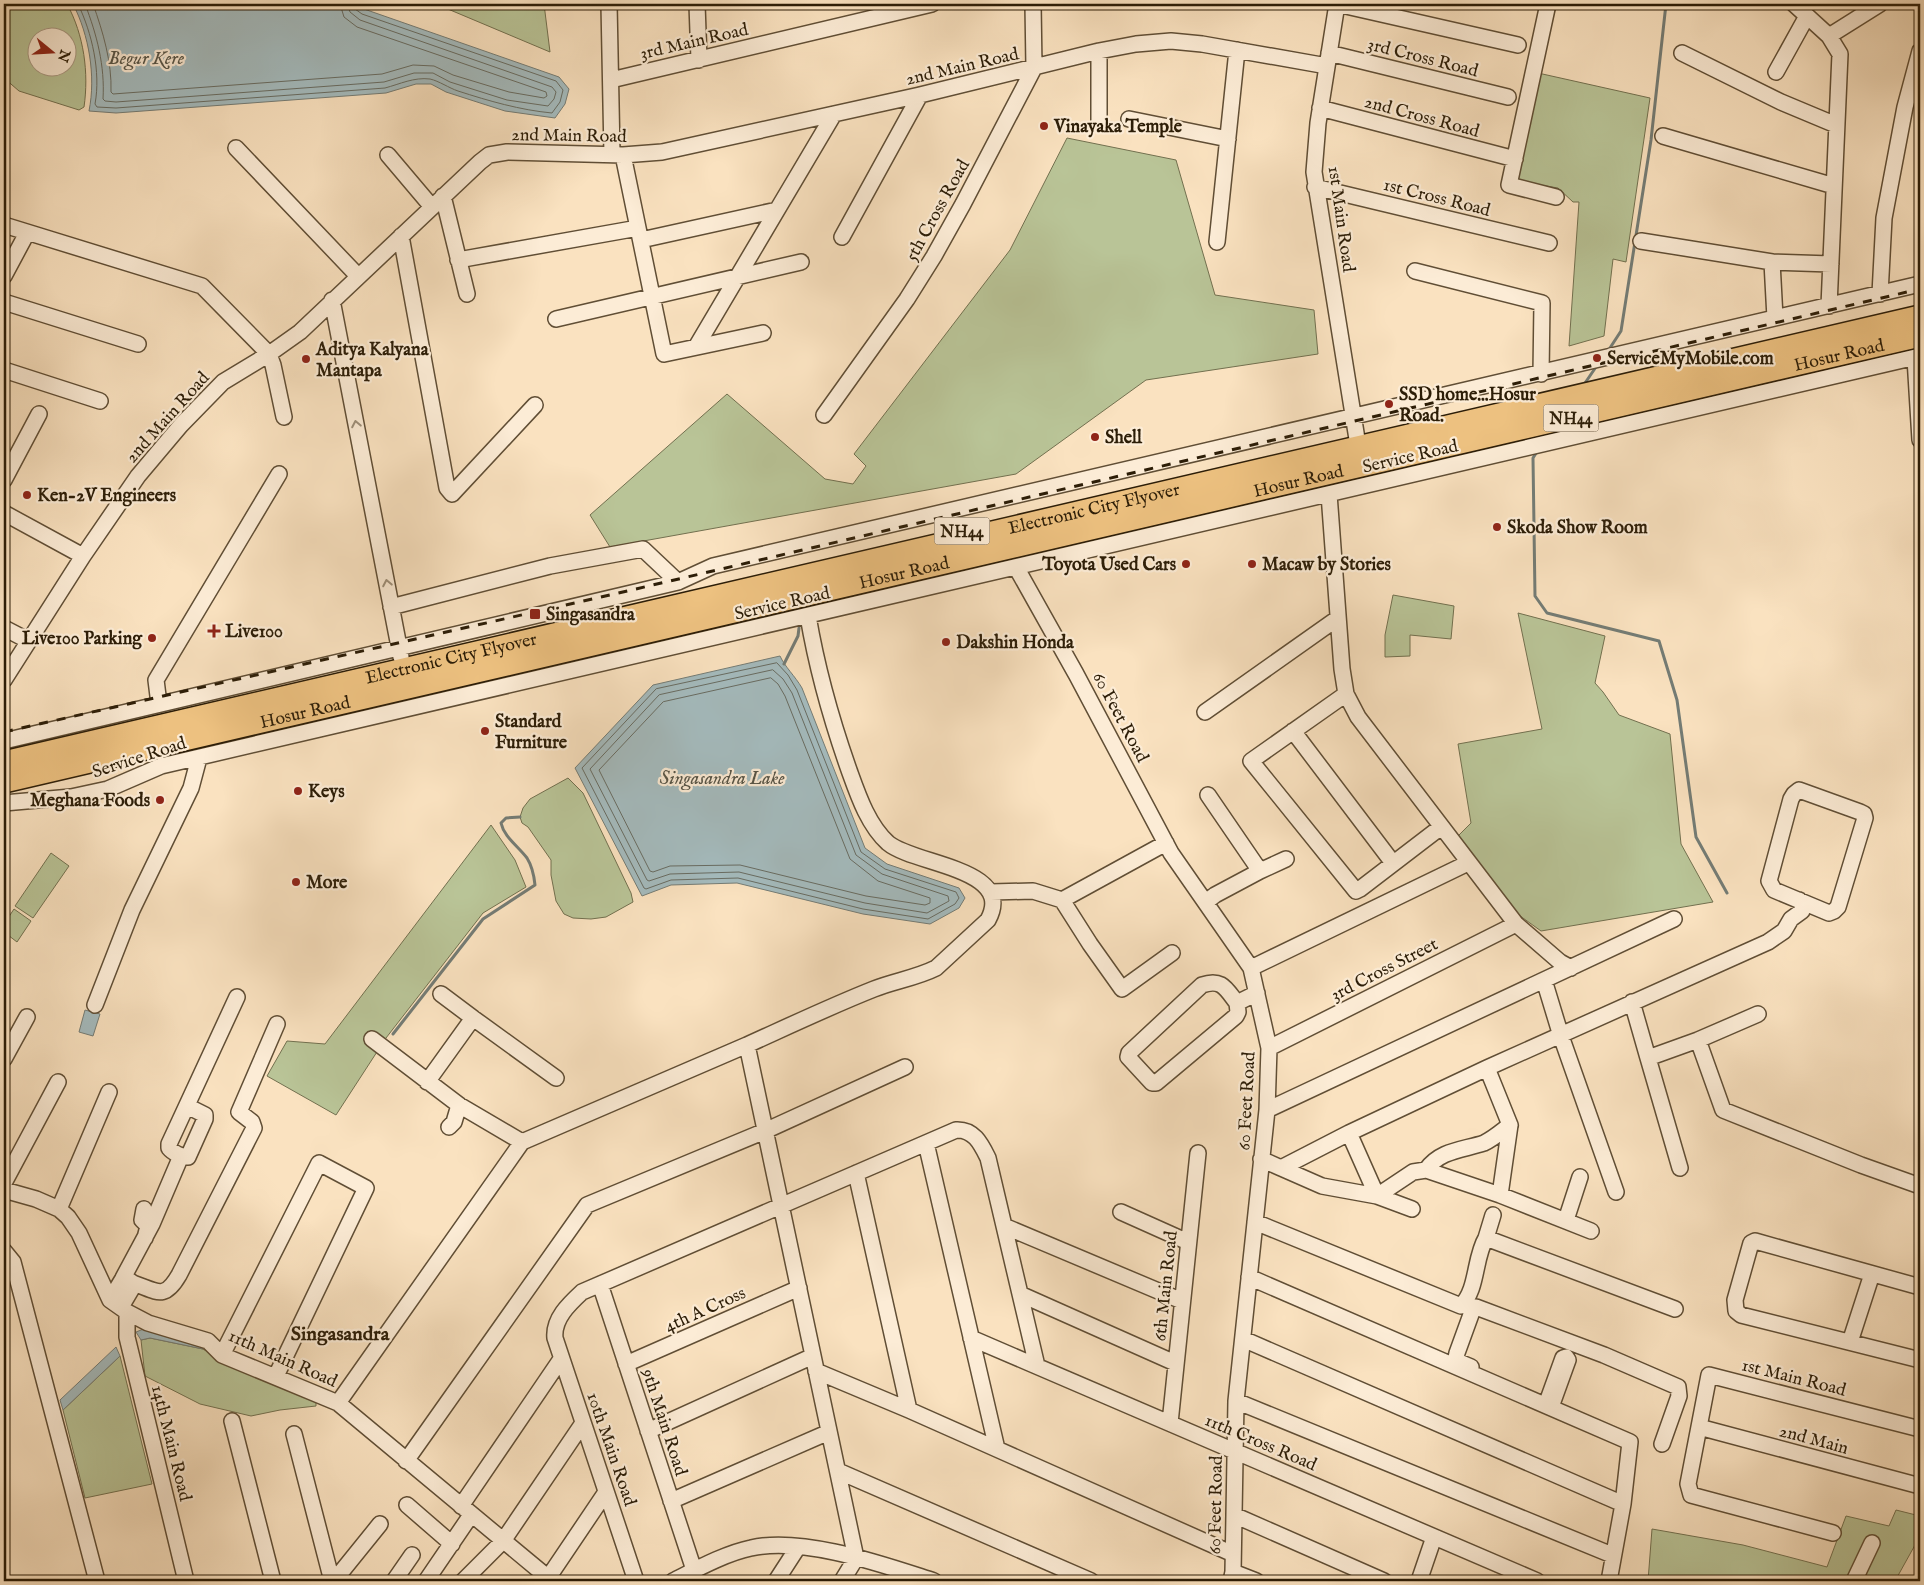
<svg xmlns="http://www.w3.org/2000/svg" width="1924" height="1585" viewBox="0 0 1924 1585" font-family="'IM FELL English',serif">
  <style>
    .green { fill: #b9c497; stroke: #72704f; fill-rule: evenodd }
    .water { fill: #a4bbbe; stroke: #747c75 }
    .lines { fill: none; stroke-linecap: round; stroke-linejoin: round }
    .shore { stroke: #686c62; stroke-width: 1 }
    .stream { stroke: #747c75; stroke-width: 3 }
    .minor-casing { stroke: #604e35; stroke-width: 18 }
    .highway-casing { stroke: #2c1d07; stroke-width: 24 }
    .minor { stroke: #fcecd6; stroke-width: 15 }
    .highway { stroke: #edc180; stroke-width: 21 }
    .rail { stroke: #2c1d07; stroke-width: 3; stroke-dasharray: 9 9; stroke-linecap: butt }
    .oneway { stroke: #9e8f79 }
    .poi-dot { fill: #8f2418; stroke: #fcecd6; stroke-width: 2 }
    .labels { text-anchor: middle; stroke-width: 4.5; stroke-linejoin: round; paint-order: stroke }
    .shield { fill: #fcecd6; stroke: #6a5b45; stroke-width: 1 }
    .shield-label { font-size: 16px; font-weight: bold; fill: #2c1d07 }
    .street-label { font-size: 18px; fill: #2c1d07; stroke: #fcecd6 }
    .poi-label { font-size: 18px; font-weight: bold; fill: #2c1d07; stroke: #fcecd6; text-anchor: start }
    .water-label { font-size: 19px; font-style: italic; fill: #565447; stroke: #fcecd6 }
    .quarter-label { font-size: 20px; font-weight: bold; fill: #2c1d07; stroke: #fcecd6 }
  </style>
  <rect width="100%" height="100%" fill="#fae2c0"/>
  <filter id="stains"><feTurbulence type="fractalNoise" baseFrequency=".004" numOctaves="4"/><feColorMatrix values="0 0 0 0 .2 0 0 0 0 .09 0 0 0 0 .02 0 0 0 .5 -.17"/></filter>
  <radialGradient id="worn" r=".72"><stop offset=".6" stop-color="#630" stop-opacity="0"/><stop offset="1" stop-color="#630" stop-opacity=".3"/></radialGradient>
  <path class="green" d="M 12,4 L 67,4 C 84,35 89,73 84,107 L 79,110 L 19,91 L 4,78 L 4,22 ZM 38,38 L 68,38 L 68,68 L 38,68 Z
    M 436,4 L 544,4 L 550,52 Z
    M 1538,73 L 1650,98 L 1626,262 L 1613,259 L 1604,336 L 1569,346 L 1579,202 L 1573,202 L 1558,188 L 1516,181 Z
    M 1067,138 L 1176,160 L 1215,295 L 1314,310 L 1318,354 L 1146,380 L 1016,474 L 610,547 L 590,515 L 727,394 L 825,479 L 853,484 L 866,466 L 854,454 L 1010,250 Z
    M 1393,595 L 1454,606 L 1451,639 L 1410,635 L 1410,656 L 1385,657 L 1385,635 Z
    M 1518,613 L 1605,636 L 1595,683 L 1603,692 L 1619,715 L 1670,734 L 1681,844 L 1713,902 L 1541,931 L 1516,913 L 1458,836 L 1471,823 L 1458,744 L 1542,729 Z
    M 568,778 L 583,793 L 631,893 L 633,902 L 606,917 L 591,919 L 573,918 L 564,914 L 556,901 L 551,875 L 551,860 L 528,827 L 522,823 L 520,817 L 523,808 L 530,799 Z
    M 491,825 L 515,860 L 526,887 L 483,913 L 386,1038 L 336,1115 L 267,1076 L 287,1041 L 325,1044 Z
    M 51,853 L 69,866 L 33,918 L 15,906 Z
    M 14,909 L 31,921 L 17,942 L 4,932 L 4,924 Z
    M 150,1338 L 203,1349 L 234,1368 L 316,1399 L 316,1406 L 280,1410 L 251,1416 L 200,1404 L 145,1376 L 141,1340 Z
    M 120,1356 L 152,1484 L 85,1498 L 63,1410 Z
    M 1896,1510 L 1920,1516 L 1920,1536 L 1895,1581 L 1648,1581 L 1652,1529 L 1743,1545 L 1827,1567 L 1846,1516 L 1889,1526 Z"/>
  <path class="water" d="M 73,4 L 356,4 L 364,9 L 559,77 L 569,89 L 565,104 L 555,118 L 505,111 L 446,92 L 431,84 L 416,84 L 386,93 L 116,113 L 89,111 C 96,76 89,35 73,4 Z
    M 780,656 C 785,667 795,676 802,688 L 865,848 L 887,864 L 959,888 L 965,898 L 959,908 L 930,924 L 863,914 L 737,883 L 671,885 L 642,896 L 575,768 L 653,685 Z
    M 85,1010 L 100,1014 L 93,1036 L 79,1032 Z
    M 146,1328 L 192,1338 L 203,1349 L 150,1338 L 141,1340 L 136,1332 Z
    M 116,1347 L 120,1356 L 63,1410 L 60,1400 Z"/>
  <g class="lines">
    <path class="shore" d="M 78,4 C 92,33 101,72 95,104 L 97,107 L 116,108 L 385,88 C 400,84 414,77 430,79 C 439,81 449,88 458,91 C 489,101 520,110 552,113 L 560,102 L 563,90 L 556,81 L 362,14 L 355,9 L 354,4
      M 85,4 C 97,35 105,66 103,99 L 105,101 L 116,102 L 384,82 L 414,73 L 433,73 L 450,82 L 507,100 L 548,106 L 554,99 L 556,92 L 552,87 L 360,20 L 350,12 L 347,4
      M 93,4 C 103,32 112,62 111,92 L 113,94 L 382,74 L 413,65 L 434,66 L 453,75 L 509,92 L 544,98 L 547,96 L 546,92 L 357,27 L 344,17 L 340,4
      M 777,663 L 788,675 L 797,690 L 861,852 L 885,869 L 956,892 L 959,898 L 955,904 L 928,919 L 863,909 L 738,878 L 671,880 L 646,889 L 644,888 L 582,768 L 656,689 Z
      M 773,670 L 783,679 L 792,693 L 856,855 L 882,874 L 948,896 L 949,901 L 927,913 L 865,903 L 739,872 L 670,874 L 649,881 L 647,880 L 590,769 L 659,695 Z
      M 771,678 L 778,684 L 785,696 L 850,859 L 878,881 L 930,898 L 930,903 L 925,905 L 866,896 L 740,865 L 670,866 L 653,872 L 650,871 L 599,770 L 663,702 Z"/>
    <path class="stream" d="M 1608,351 L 1621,331 L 1651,140 L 1666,4
      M 1583,386 L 1598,364
      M 1538,450 L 1533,458 L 1535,596 L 1547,613 L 1659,641 L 1677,700 L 1696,837 L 1727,893
      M 784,664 L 798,636 L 799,628
      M 393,1034 L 483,919 L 535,885 C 534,875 532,866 527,858 C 518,846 504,837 501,823 L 506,818 L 520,817"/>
    <defs>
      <path id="minor" d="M 609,4 L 612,154
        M 697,4 L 699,60
        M 1337,4 L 1318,123 L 1314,172 L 1357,439
        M 1337,4 L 1518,45
        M 1548,4 L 1509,185 L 1556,197
        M 1794,4 L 1829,36 L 1840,54 L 1829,306
        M 1829,36 L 1880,4
        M 1099,51 L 1099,124
        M 1329,53 L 1508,97
        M 1682,53 L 1781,102 L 1836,125
        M 1776,72 L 1807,16
        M 611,80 L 932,4
        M 1320,108 L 1515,159
        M 1129,119 L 1228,139
        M 1663,136 L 1834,186
        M 236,148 L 358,276
        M 388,155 L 432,207
        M 623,155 L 664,354 L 763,333
        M 1315,187 L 1549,243
        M 443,196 L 467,294
        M 4,225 L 202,286 L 269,354 L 273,365 L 284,417
        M 401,236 L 447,488 L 452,494 L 535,405
        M 842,237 L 920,95
        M 641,240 L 777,210
        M 1641,241 L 1772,262 L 1775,318
        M 1217,242 L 1237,50
        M 458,260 L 638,228
        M 1772,262 L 1831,264
        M 1415,271 L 1542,303 L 1541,374
        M 4,276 L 27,233
        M 1880,294 L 1884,218 L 1905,107 L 1920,51
        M 332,300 L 401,657
        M 4,302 L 138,344
        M 556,319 L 801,262
        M 696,347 L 834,114
        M 1915,358 L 1920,440
        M 4,370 L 100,401
        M 824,415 L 907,299 L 934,256 L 963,204 L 1034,68 L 1033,4
        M 4,480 L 39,414
        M 1329,494 L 1342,669 L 1346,694 L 1358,717 L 1516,924 L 1560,962 L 1571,968
        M 4,513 L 83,556
        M 1016,567 L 1076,674 L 1171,853 L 1251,968 L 1269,1048 L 1267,1110 L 1236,1401 L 1233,1572 L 1231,1581
        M 391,607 L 550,566 L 643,549 L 678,582
        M 808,616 C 817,669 831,719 849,770 C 858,795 868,825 888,843 C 914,865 1016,868 988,920 L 936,968 C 916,978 894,981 874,989 C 831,1006 789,1026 747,1045 L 856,1558 L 842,1581
        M 4,628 L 29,641
        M 4,680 L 83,556 L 138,476 L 181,425 L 223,382 L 269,354 L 300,332 L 480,162 L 489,155 L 507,152 L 623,155 L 662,152 L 920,95 L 1099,51 L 1136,44 L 1171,41 L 1202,44 L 1327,66
        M 1346,694 L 1251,761 L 1356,891 L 1360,889 L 1441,827
        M 159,704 L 156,680 L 279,474
        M 1205,712 L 1338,618
        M 1293,731 L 1393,863
        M 4,741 L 678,582 L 713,566 L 1920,284
        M 1799,790 L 1860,812 L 1864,814 L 1865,818 L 1838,907 L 1834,911 L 1829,913 L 1774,890 L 1769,881 L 1791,799 L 1794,794 Z
        M 4,803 L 71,797 L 108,789 L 161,766 L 1920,356
        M 1260,871 L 1286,859
        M 991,892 L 1033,891 L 1062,900 L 1166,843
        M 1062,900 L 1090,944 L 1122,989 L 1172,953
        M 1206,902 L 1215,895 L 1260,871 L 1208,795
        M 1251,968 L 1468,863
        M 1544,980 L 1561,1036 L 1616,1192
        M 441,994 L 473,1018
        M 1632,1002 L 1648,1058 L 1698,1040 L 1723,1110 L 1861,1165 L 1920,1186
        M 1237,1003 L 1238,1012 L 1236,1016 L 1156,1083 L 1152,1083 L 1128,1057 L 1129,1053 L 1202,985 C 1222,978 1226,989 1237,1003 L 1257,993
        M 95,1005 L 132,910 L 191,788 L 199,758
        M 372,1039 L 459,1105 L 522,1142
        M 1698,1040 L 1758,1014
        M 1269,1048 L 1516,924
        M 1648,1058 L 1680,1168
        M 4,1059 L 27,1017
        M 427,1082 L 473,1018 L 556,1078
        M 187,1106 L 205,1115 L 205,1119 L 188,1157 C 182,1157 173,1153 169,1148 L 169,1144 L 237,997
        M 1267,1110 L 1674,919
        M 449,1127 L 454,1122 L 459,1105
        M 1349,1133 L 1377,1196
        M 926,1143 L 997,1449
        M 1261,1159 L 1281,1168 L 1349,1133 L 1487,1068 L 1768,942 L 1784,931 L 1791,919 L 1802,911 L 1803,907 L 1799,900
        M 1281,1168 L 1322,1186 L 1377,1196 L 1412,1209
        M 1426,1170 L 1500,1195 L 1591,1231
        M 856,1173 L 909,1410
        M 4,1183 L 58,1082
        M 4,1190 L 36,1199 L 59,1209 L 68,1217 L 79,1233 L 110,1300 L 127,1312 L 148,1323 L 208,1341 L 222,1355 L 338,1403 L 552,1581
        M 1500,1195 L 1510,1125
        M 1377,1196 L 1413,1172 L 1426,1170 C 1440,1150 1463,1150 1484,1143 C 1493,1139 1502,1131 1510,1125 L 1487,1068
        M 59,1209 L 109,1092
        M 144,1209 L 142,1220 L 148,1226 L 145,1238
        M 1121,1212 L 1188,1242
        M 1566,1220 L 1580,1177
        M 1255,1222 L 1461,1306 C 1478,1289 1474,1258 1486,1238 L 1675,1309
        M 1004,1226 L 1182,1301
        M 1486,1238 L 1493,1215
        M 4,1251 L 13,1262 L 97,1581
        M 1249,1277 L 1630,1442 L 1623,1504 L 1609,1581
        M 123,1278 L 152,1224 L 181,1156
        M 133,1283 C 157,1291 164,1301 179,1275 L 254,1128 L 252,1122 L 239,1112 L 277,1024
        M 600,1284 L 694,1570
        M 1920,1287 L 1755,1241 L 1751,1243 L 1735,1300 L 1736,1311 L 1741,1315 L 1920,1360
        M 1020,1294 L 1175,1363
        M 110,1300 L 122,1280 L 127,1279 L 133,1283 L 134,1285 L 121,1307
        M 127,1312 L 127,1337 L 186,1581
        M 971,1338 L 1537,1581
        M 1243,1339 L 1623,1504
        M 1850,1342 L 1872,1274
        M 222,1355 L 319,1163 L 366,1188 L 276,1376
        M 626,1364 L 799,1288
        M 1471,1367 L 1459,1362 L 1456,1358 L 1457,1353 L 1473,1309 L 1476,1307 L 1604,1355 L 1678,1387 L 1679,1396 L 1662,1444
        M 816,1371 L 909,1410 L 1233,1554
        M 1236,1401 L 1612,1555
        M 338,1403 L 522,1142 L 747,1045
        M 1546,1405 L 1563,1358 L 1566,1357 L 1568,1360 L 1551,1407
        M 232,1421 L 273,1581
        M 1170,1423 L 1198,1153
        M 1699,1427 L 1920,1486
        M 648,1431 L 813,1356
        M 294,1434 L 332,1581
        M 406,1461 L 587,1205 L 765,1131 L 905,1067
        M 838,1471 L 1091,1581
        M 671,1501 L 829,1432
        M 407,1505 L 452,1544
        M 461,1506 L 561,1359
        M 1234,1515 L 1384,1581
        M 1833,1533 L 1691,1495 L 1688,1484 L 1709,1375 L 1920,1429
        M 1233,1572 L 1256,1581
        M 334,1581 L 380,1524
        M 394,1581 L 412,1555
        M 426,1581 L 471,1515
        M 463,1581 L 503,1541 L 583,1423
        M 546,1581 L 606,1492
        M 636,1581 L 555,1338 C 553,1319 569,1304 582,1292 L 956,1130 C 974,1129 981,1144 988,1158 L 1037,1366
        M 673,1581 C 695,1570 726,1553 751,1548 C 803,1536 884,1565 934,1581
        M 776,1581 L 798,1547
        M 1419,1581 L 1434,1537
        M 1854,1581 L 1872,1543"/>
      <g id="highway">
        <path id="s1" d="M 4,762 L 1920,316"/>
        <path id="s2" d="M 4,782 L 1920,336"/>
      </g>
    </defs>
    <use href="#minor" class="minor-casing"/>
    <use href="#highway" class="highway-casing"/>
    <use href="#minor" class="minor"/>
    <use href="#highway" class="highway"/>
    <path class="rail" d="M 4,732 L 610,595 L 1920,289"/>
  </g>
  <defs><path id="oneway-chevron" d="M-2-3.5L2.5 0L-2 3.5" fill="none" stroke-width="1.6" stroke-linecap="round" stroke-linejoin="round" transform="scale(1.25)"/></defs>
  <g class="oneway">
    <use href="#oneway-chevron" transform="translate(356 424) rotate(-101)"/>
    <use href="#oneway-chevron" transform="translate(387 583) rotate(-101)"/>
  </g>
  <g class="poi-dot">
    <circle cx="1044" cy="126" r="5"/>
    <circle cx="1597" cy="358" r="5"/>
    <circle cx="306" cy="359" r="5"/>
    <circle cx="1389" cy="404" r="5"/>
    <circle cx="1095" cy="437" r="5"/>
    <circle cx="27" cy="495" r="5"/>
    <circle cx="1497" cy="527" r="5"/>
    <circle cx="1186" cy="564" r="5"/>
    <circle cx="1252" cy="564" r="5"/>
    <rect x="529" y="608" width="12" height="12" rx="2.5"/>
    <path d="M211.5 623.5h5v5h5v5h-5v5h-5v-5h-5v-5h5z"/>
    <circle cx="152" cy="638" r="5"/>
    <circle cx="946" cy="642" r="5"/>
    <circle cx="485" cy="731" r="5"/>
    <circle cx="298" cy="791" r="5"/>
    <circle cx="160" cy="800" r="5"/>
    <circle cx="296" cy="882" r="5"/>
  </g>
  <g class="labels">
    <g class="shield">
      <rect x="1543.5" y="404.5" width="55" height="27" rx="4"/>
      <rect x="934.5" y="517.5" width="55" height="27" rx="4"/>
    </g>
    <g class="shield-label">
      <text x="1571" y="424">NH44</text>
      <text x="962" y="537">NH44</text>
    </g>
    <g class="street-label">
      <text transform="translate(694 41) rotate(-13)" y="6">3rd Main Road</text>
      <text transform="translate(1423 57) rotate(14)" y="6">3rd Cross Road</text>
      <text transform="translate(962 66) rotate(-13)" y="6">2nd Main Road</text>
      <text transform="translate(1422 116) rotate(15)" y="6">2nd Cross Road</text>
      <text transform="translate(569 135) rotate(1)" y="6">2nd Main Road</text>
      <text transform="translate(1437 197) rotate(14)" y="6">1st Cross Road</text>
      <text transform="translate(937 210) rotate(-61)" y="6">5th Cross Road</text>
      <text transform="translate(1342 219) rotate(82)" y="6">1st Main Road</text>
      <text dy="6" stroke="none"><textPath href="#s2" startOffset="1884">Hosur Road</textPath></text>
      <text transform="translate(167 417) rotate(-48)" y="6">2nd Main Road</text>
      <text transform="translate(1410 456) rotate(-13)" y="6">Service Road</text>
      <text dy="6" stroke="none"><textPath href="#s2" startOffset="1329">Hosur Road</textPath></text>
      <text dy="6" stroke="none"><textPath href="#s1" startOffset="1119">Electronic City Flyover</textPath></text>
      <text dy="6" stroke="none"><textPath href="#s2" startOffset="924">Hosur Road</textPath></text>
      <text transform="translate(782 603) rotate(-13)" y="6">Service Road</text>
      <text dy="6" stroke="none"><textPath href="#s1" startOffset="459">Electronic City Flyover</textPath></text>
      <text dy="6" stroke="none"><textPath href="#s2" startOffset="309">Hosur Road</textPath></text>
      <text transform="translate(1121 717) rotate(62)" y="6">60 Feet Road</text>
      <text transform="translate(139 757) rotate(-18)" y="6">Service Road</text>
      <text transform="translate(1384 969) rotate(-27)" y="6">3rd Cross Street</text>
      <text transform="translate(1246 1101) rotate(-87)" y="6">60 Feet Road</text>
      <text transform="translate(1165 1286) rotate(-84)" y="6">6th Main Road</text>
      <text transform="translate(705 1309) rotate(-24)" y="6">4th A Cross</text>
      <text transform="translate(283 1358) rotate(24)" y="6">11th Main Road</text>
      <text transform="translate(1794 1377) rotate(14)" y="6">1st Main Road</text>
      <text transform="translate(665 1422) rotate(72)" y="6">9th Main Road</text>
      <text transform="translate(1814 1439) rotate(15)" y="6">2nd Main</text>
      <text transform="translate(1261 1442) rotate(23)" y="6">11th Cross Road</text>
      <text transform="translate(172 1443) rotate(76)" y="6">14th Main Road</text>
      <text transform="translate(612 1449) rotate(71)" y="6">10th Main Road</text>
      <text transform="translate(1215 1505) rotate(-89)" y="6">60 Feet Road</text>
    </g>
    <g class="poi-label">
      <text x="1054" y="132">Vinayaka Temple</text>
      <text x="316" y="355">Aditya Kalyana<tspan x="316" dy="21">Mantapa</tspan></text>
      <text x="1607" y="364">ServiceMyMobile.com</text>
      <text x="1399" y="400">SSD home...Hosur<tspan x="1399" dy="21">Road.</tspan></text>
      <text x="1105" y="443">Shell</text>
      <text x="37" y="501">Ken-2V Engineers</text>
      <text x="1507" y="533">Skoda Show Room</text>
      <text x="1176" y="570" text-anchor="end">Toyota Used Cars</text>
      <text x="1262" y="570">Macaw by Stories</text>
      <text x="546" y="620">Singasandra</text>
      <text x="225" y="637">Live100</text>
      <text x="142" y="644" text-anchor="end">Live100 Parking</text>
      <text x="956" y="648">Dakshin Honda</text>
      <text x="495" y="727">Standard<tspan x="495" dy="21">Furniture</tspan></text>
      <text x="308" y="797">Keys</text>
      <text x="150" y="806" text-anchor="end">Meghana Foods</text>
      <text x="306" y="888">More</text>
    </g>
    <g class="water-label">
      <text x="146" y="64">Begur Kere</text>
      <text x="722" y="784">Singasandra Lake</text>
    </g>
    <g class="quarter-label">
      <text x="340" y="1340">Singasandra</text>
    </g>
  </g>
  <rect width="1924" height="1585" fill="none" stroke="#fae2c0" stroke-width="20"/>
  <rect x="5" y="5" width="1914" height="1575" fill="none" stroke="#2c1d07" stroke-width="2.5"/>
  <rect x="10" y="10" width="1904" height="1565" fill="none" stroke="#2c1d07"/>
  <g transform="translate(52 52) rotate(108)"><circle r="24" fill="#fcecd6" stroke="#a99983"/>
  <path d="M0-4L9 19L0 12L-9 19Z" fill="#8f2418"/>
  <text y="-8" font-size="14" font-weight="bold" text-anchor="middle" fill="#2c1d07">N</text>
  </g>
  <rect width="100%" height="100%" filter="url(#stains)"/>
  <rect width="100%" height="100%" fill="url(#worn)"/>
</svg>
